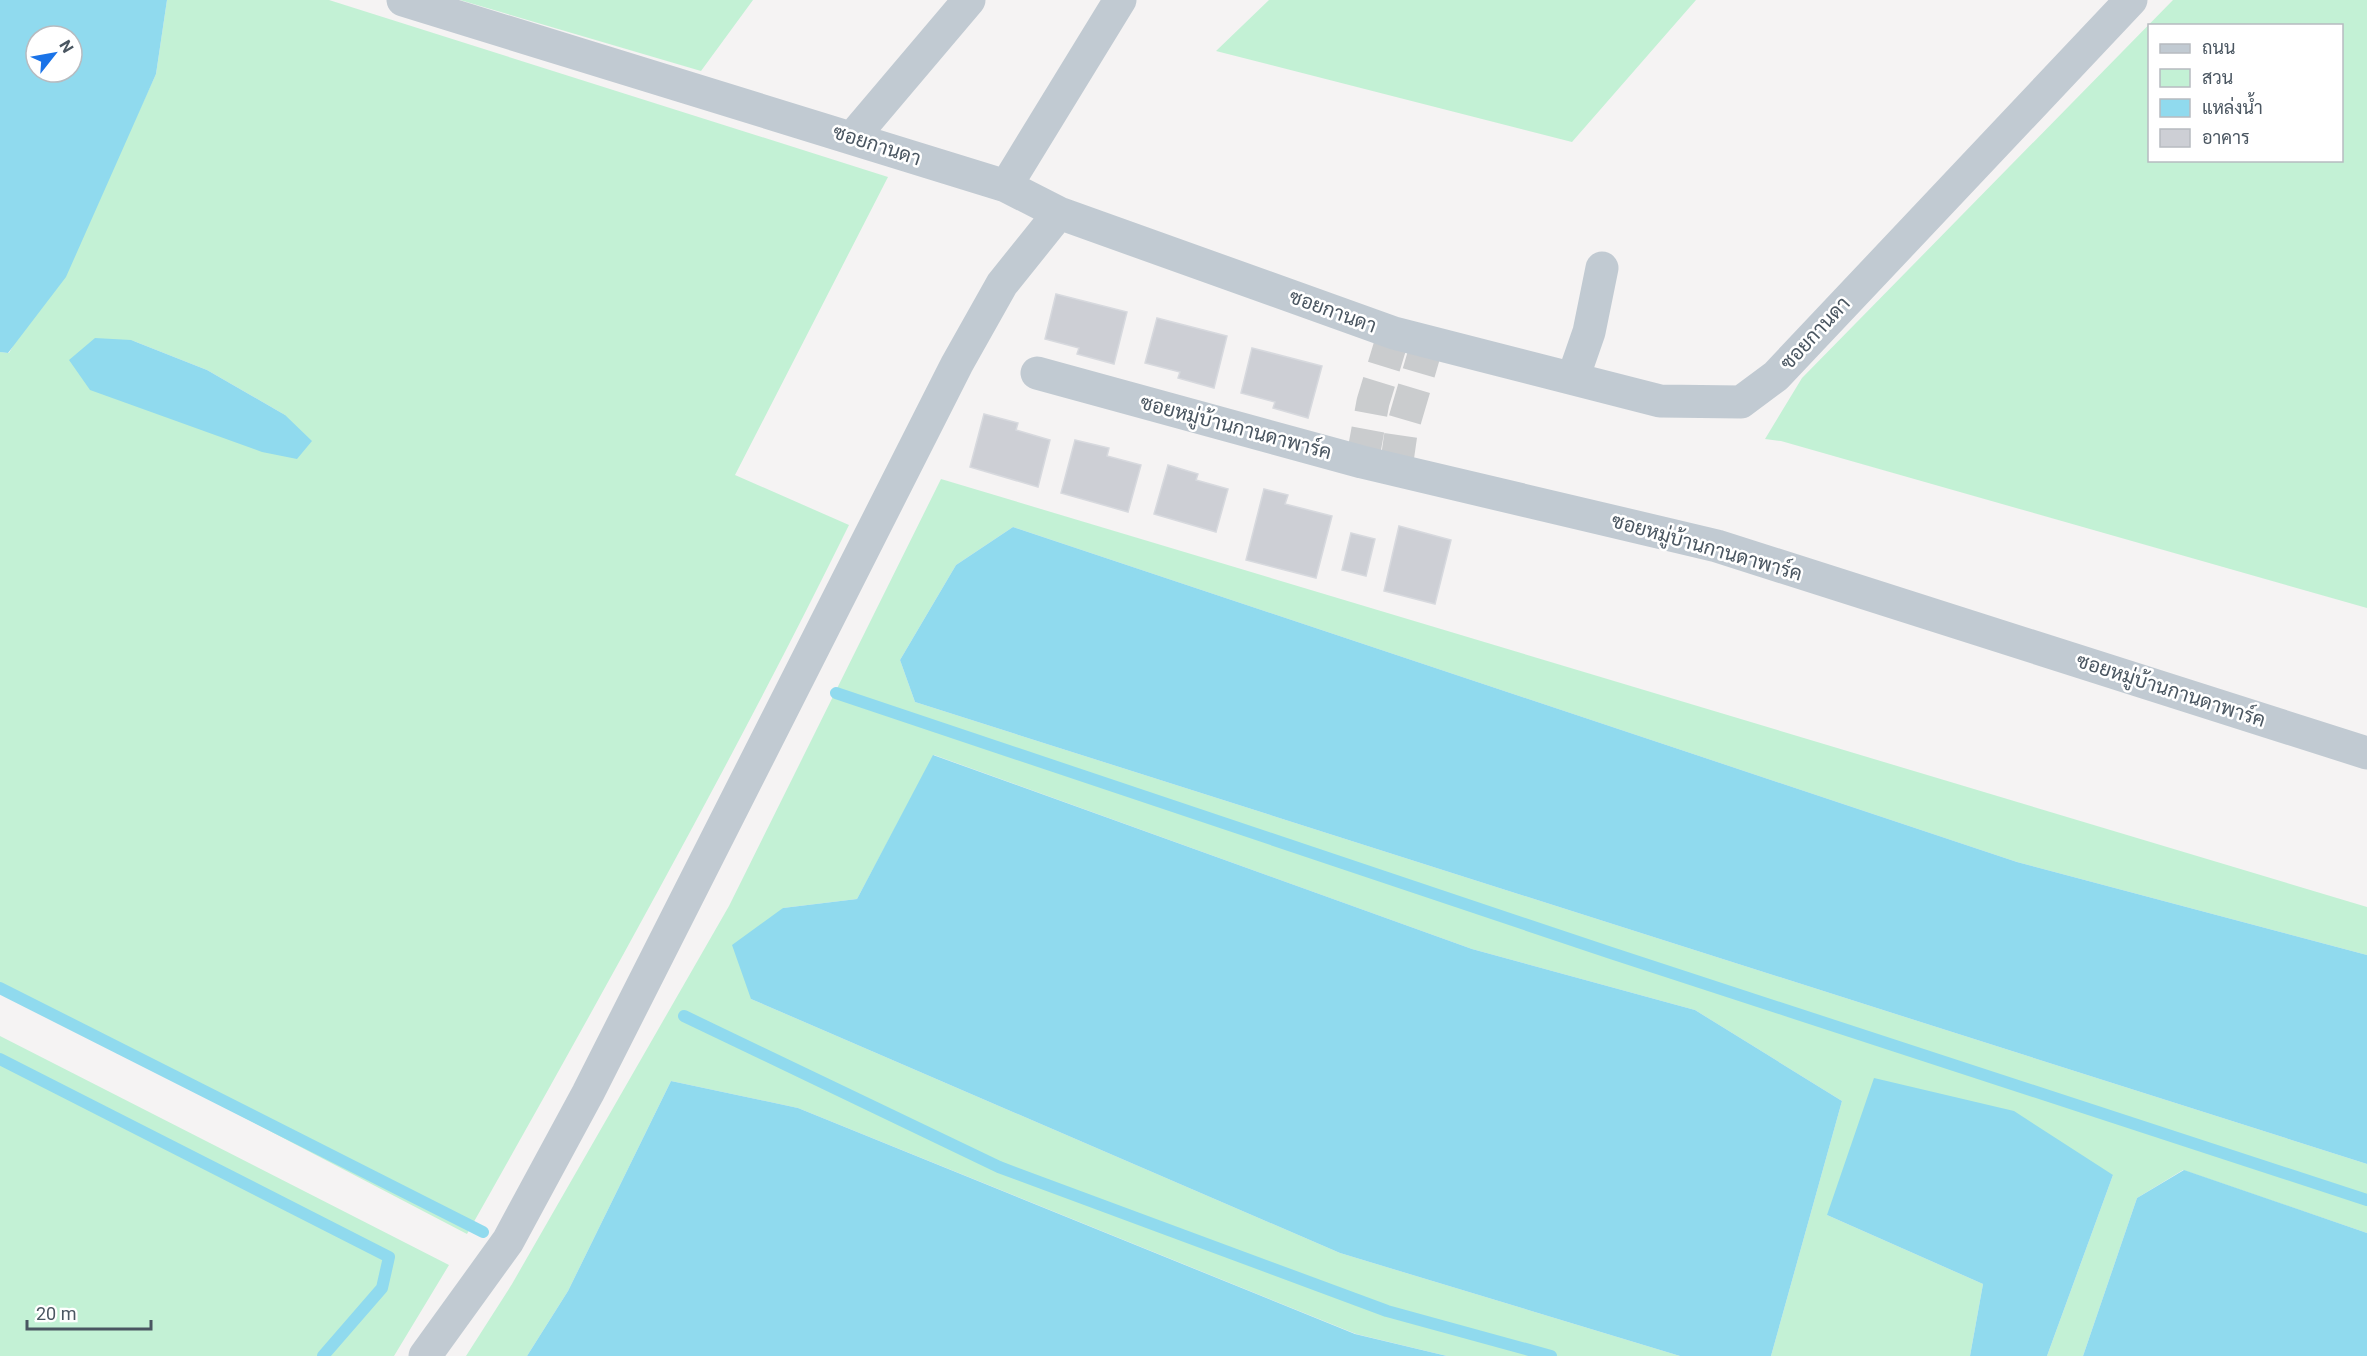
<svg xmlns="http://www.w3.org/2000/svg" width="2367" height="1356" viewBox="0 0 2367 1356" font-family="Roboto,Sarabun,sans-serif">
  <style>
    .green { fill: #c3f1d5; fill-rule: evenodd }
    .water { fill: #90daee; fill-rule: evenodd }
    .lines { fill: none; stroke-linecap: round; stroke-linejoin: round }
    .stream { stroke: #90daee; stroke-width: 12 }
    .building { fill: #cdcfd5; stroke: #d7d9de; stroke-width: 1.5 }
    .minor-tunnel { stroke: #caccce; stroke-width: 33; stroke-dasharray: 33 16; stroke-linecap: butt }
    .minor { stroke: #c1cad2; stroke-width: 33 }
    .labels { text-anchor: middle; stroke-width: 5; stroke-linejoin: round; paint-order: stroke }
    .street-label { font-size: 20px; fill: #4a5661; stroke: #fff }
  </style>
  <rect width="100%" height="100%" fill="#f5f3f3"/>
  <path class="green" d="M 167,0 L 329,0 L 888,177 L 735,475 L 849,525 C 730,766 599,1000 467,1234 L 0,990 L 0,352 L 9,353 L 122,148 L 156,74 ZM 131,340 L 207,370 L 285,415 Z
    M 460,0 L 753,0 L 701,71 Z
    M 1269,0 L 1696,0 L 1572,142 L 1216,51 Z
    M 2173,0 L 2367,0 L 2367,608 L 1781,441 L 1765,439 L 1802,378 ZM 2150,26 L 2342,26 L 2342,160 L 2150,160 Z
    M 941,479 L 2367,907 L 2367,955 L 2017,862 L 1013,527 L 956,565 L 900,660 L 915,702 L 2367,1164 L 2367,1233 L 2183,1170 L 2137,1198 L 2083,1356 L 2047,1356 L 2113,1175 L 1827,1215 L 1983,1284 L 1970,1356 L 1771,1356 L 1842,1101 L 1695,1010 L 1472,949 L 934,755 L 857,899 L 783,908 L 751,999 L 1340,1253 L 1680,1356 L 1447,1356 L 1356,1334 L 798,1108 L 671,1081 L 568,1291 L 527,1356 L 466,1356 L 512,1284 L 729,906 Z
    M 0,1036 L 449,1265 L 394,1356 L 0,1356 Z"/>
  <path class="water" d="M 0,0 L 167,0 L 156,74 L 66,277 L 8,353 L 0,352 ZM 36,36 L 72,36 L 72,72 L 36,72 Z
    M 95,338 L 131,340 L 207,370 L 285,415 L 312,441 L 297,459 L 262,452 L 90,390 L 69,360 Z
    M 1013,527 L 2017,862 L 2367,955 L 2367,1164 L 915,702 L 900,660 L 956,565 Z
    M 933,755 L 1472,949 L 1695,1010 L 1842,1101 L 1771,1356 L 1680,1356 L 1340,1253 L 751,999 L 732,945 L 783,908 L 857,899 Z
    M 1874,1078 L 2014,1111 L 2113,1175 L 2047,1356 L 1970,1356 L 1983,1284 L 1827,1215 Z
    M 671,1081 L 798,1108 L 1355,1334 L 1447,1356 L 527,1356 L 568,1291 Z
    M 2184,1170 L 2367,1233 L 2367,1356 L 2083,1356 L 2137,1198 Z"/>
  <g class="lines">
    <path class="stream" d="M 836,693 L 1611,953 L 2367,1200
      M 0,988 L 483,1232
      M 684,1016 L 999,1167 L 1387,1311 L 1551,1356
      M 0,1059 L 389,1257 L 382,1288 L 323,1356"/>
  </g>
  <path class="building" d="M 1056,294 L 1127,312 L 1114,364 L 1077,354 L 1079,348 L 1045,339 Z
    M 1157,318 L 1227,336 L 1214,388 L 1178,378 L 1180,372 L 1145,363 Z
    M 1252,348 L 1322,366 L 1308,418 L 1273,408 L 1275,402 L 1241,393 Z
    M 984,414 L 1018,423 L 1016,430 L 1050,440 L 1038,487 L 970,467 Z
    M 1075,440 L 1109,448 L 1107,456 L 1141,465 L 1128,512 L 1061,493 Z
    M 1168,465 L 1198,474 L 1196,480 L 1228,489 L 1216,532 L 1154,514 Z
    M 1264,489 L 1288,495 L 1285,504 L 1332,516 L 1316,578 L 1246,560 Z
    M 1399,526 L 1451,540 L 1435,604 L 1384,591 Z
    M 1351,533 L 1375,539 L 1366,576 L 1342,570 Z"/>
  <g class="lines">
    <path class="minor-tunnel" d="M 1362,462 L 1373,402 L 1394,333
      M 1396,468 L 1401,433 L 1428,341"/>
    <path class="minor" d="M 403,0 L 1006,186 L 1059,213 L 1394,333 L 1660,401 L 1741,402 L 1776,376 L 2131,0
      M 853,137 L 969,0
      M 1006,186 L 1120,0
      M 1037,373 L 1362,462 L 1717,546 L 2367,753
      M 1573,378 L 1589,332 L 1602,268
      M 425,1356 L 508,1241 L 588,1093 L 957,364 L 1002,284 L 1059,213"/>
  </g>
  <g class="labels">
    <g class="street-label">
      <text transform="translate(877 145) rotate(18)" y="7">ซอยกานดา</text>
      <text transform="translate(1333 311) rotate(20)" y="7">ซอยกานดา</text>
      <text transform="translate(1815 333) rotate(-47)" y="7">ซอยกานดา</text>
      <text transform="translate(1236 427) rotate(15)" y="7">ซอยหมู่บ้านกานดาพาร์ค</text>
      <text transform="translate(1707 547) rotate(16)" y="7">ซอยหมู่บ้านกานดาพาร์ค</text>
      <text transform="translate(2171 690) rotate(18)" y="7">ซอยหมู่บ้านกานดาพาร์ค</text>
    </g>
  </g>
  <rect x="2148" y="24" width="195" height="138" fill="#ffffff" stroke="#b7bbc0" stroke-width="1.5"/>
  <rect x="2160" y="44" width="30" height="9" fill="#c1cad2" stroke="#b7bbc0" stroke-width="1.5"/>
  <text x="2202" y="54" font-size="18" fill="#4a5661">ถนน</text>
  <rect x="2160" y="69" width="30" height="18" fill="#c3f1d5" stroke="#b7bbc0" stroke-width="1.5"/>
  <text x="2202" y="84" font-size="18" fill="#4a5661">สวน</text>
  <rect x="2160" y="99" width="30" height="18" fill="#90daee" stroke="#b7bbc0" stroke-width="1.5"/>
  <text x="2202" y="114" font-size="18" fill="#4a5661">แหล่งน้ำ</text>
  <rect x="2160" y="129" width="30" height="18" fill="#cdcfd5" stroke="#b7bbc0" stroke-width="1.5"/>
  <text x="2202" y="144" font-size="18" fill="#4a5661">อาคาร</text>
  <g transform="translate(54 54) rotate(59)"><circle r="28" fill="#ffffff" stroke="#b7bbc0" stroke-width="1.5"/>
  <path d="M0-4.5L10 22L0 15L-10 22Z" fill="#1a73e8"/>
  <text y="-9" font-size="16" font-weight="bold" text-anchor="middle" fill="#4a5661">N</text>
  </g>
  <path d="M27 1320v9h124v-9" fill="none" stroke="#4a5661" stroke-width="3"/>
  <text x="36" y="1320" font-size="18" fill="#4a5661" stroke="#ffffff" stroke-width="4.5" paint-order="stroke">20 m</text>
</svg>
